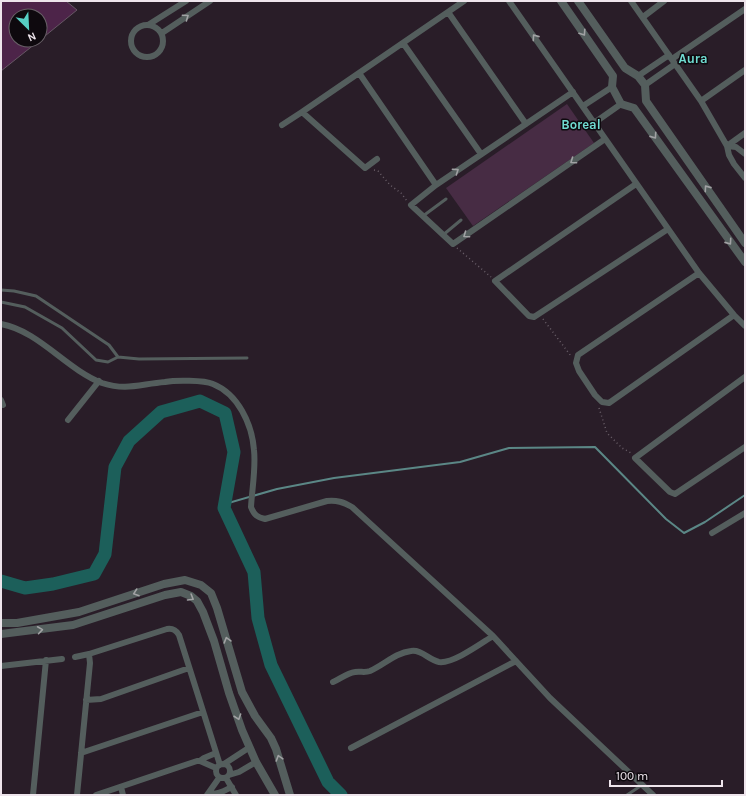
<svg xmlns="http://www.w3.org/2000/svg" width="746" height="796" viewBox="0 0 746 796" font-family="Karla,sans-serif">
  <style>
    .green { fill: #472c44 }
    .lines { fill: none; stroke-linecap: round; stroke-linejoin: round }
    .stream { stroke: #5b8786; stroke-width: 2 }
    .river { stroke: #1c5f5a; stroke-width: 13 }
    .building { fill: #4d2449; stroke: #665764 }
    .path { stroke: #695e68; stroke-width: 1.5; stroke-dasharray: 1 3; stroke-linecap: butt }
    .service { stroke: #545e5d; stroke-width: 3 }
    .minor { stroke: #545e5d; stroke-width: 6 }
    .tertiary { stroke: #545e5d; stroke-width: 8 }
    .oneway { stroke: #a1a2a4 }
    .labels { text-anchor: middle; stroke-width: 3; stroke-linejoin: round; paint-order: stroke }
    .neighbourhood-label { font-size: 13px; font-weight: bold; fill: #70dbd1; stroke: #0e090e }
  </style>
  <rect width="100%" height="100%" fill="#291d28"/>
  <path class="green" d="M 567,104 L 594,143 L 473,226 L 446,188 Z"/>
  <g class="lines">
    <path class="stream" d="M 225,504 L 277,489 L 334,478 L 460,462 L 509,448 L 595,447 L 666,519 L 684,533 L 705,522 L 745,495"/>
    <path class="river" d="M 1,581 L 25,588 L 53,584 L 94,574 L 105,554 L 115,467 L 129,441 L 161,412 L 200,401 L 225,413 L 234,452 L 224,508 L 254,572 L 258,618 L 271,665 L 328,782 L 341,795"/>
  </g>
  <path class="building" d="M 1,1 L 66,1 L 77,10 L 40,40 L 40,16 L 16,16 L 16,40 L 40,40 L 1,71 Z"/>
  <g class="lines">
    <path class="path" d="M 374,170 L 378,171 L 390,185 L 401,193 L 407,201
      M 457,248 L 491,277
      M 543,319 L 571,356
      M 599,408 L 607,433 L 622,448 L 631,453"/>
    <path class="service" d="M 423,216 L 446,199
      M 443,235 L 461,220
      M 1,290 L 14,291 L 36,296 L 109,345 L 118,357
      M 1,302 L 25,307 L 62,328 L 96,360 L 108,362 L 118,357 L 139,359 L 247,358
      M 627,795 L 642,785"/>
    <path class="minor" d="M 509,1 L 699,273 L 734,315 L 745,326
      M 631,1 L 701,101 L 727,146 L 729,155 L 734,164 L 745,178
      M 448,12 L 526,124
      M 643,17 L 664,1
      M131 41a16 16 0 1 1 32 0a16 16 0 1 1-32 0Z
      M 148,25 L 186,1
      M 162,33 L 210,1
      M 403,43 L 481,154
      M 672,59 L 745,9
      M 359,73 L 436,185
      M 638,76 L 669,55
      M 645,85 L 675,64
      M 573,92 L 436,185 L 411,205 L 453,244 L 605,139
      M 701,101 L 745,70
      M 583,106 L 612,87
      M 302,112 L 464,1
      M 594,123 L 621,104
      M 282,125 L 302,112 L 365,168 L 377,159
      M 727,146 L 745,133
      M 727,146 L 736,147 L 745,154
      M 636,184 L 495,281 L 529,316 L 534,317 L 668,229
      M 699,273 L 578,355 L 576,363 L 579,371 L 595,395 L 602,402 L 609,403 L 734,315
      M 1,324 C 39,331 66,369 102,383 C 127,391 140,384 165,382 C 175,380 204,380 213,384 C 238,394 252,424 254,450 C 256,468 252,489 251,507 C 254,515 257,517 265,519 L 327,501 C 337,500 343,502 352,507 L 493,636 L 550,698 L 653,795
      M 745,377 L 635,458 L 670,492 L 675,494 L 745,447
      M 1,400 L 3,405
      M 68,420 L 99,381
      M 712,533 L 745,513
      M 75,657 L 89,654 L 167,629 C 173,628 176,630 179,635 L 220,765
      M 1,666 L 62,659
      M 333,682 C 340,679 347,673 355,672 C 360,671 365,673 370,671 C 384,665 395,653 411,651 C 421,649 429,660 439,662 C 453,664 480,644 493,636
      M 86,700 L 101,699 L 189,668
      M 351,748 L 516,661
      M 81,753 L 203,712
      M 200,761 L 204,758 L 216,753
      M216 771a7 7 0 1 1 14 0a7 7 0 1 1-14 0Z
      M 224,764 L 250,747
      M 229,775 L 239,772 L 256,762
      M 226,778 L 236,795
      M 121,787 L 123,795
      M 209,793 C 216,796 225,790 232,787
      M 33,795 L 46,660
      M 77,795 L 90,663 L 89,654
      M 96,795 L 197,761 L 200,761 L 216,768
      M 207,795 L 219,778"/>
    <path class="tertiary" d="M 561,1 L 613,76 L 612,87 L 621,104 L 634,108 L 745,262
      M 578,1 L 625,68 L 638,76 L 645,85 L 646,101 L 745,243
      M 1,623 L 17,623 L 79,612 L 164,584 L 185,580 L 201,585 L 211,593 L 217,608 L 242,692 L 255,716 L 271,738 L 276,749 L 290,795
      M 1,634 L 73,625 L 165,595 L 181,592 L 191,596 L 197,601 L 203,612 L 214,641 L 229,693 L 242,730 L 256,762 L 275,795"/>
  </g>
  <defs><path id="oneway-chevron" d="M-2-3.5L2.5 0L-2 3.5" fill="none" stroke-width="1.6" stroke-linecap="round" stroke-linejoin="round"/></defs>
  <g class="oneway">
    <use href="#oneway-chevron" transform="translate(186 17) rotate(-35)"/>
    <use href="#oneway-chevron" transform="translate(583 33) rotate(56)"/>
    <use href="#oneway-chevron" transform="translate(535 37) rotate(-125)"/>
    <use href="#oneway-chevron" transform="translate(654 136) rotate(55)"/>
    <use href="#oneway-chevron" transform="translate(573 161) rotate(145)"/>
    <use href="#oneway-chevron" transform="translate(456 171) rotate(-34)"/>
    <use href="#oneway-chevron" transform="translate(707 188) rotate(-125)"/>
    <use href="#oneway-chevron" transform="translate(466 235) rotate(145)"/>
    <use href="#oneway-chevron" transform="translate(729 242) rotate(55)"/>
    <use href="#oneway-chevron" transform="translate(136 593) rotate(161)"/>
    <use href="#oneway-chevron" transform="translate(191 598) rotate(31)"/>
    <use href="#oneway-chevron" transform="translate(40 630) rotate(-8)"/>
    <use href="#oneway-chevron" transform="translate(227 640) rotate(-106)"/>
    <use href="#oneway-chevron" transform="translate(238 717) rotate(71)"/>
    <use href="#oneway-chevron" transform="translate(279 758) rotate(-107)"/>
  </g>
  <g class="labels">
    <g class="neighbourhood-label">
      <text x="693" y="63">Aura</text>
      <text x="581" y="129">Boreal</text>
    </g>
  </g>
  <rect width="746" height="796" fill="none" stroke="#eee5ec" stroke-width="4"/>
  <g transform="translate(28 28) rotate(156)"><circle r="19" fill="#0e090e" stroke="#686167"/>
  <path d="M0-3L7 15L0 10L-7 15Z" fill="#56cec4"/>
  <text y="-6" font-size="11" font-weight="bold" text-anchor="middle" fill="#eee5ec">N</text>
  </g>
  <path d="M610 780v6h112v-6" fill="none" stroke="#eee5ec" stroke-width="2"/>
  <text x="616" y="780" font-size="12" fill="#eee5ec" stroke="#0e090e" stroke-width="3" paint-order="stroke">100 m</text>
</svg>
